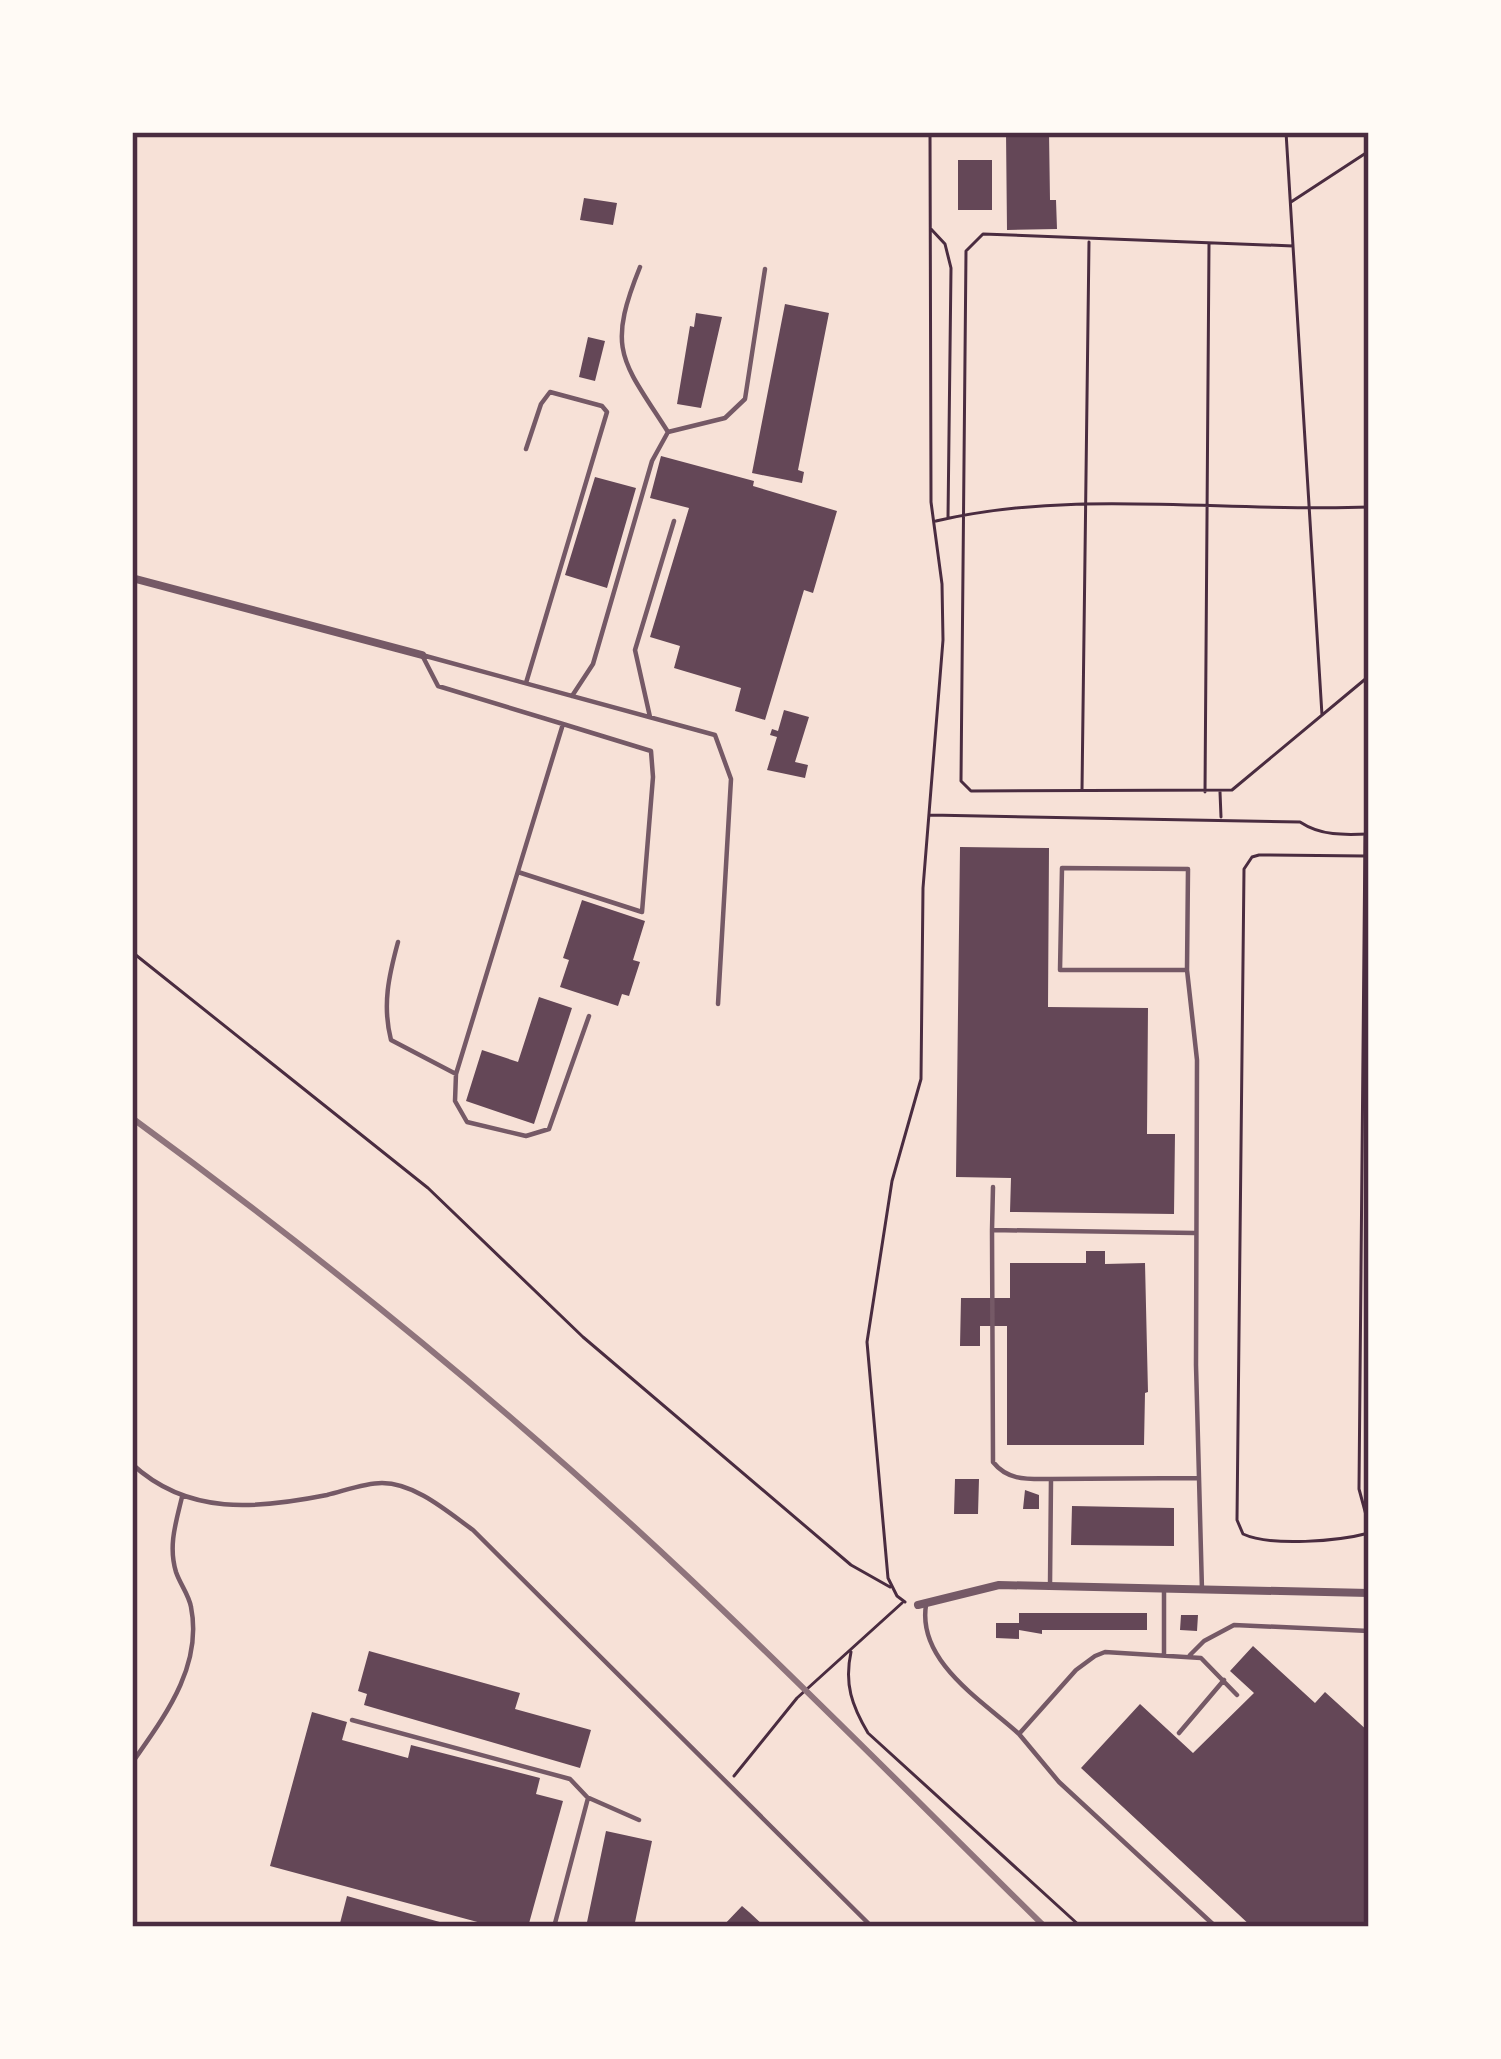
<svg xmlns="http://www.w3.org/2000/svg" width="1501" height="2059" viewBox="0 0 1501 2059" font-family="'Libre Baskerville',serif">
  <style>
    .building { fill: #644757 }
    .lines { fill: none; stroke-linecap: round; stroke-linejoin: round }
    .path { stroke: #4a2c40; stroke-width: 3 }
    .service { stroke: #755966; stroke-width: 4.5 }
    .minor { stroke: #755966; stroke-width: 8 }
    .rail { stroke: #8f747c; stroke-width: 6 }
    .neatline { fill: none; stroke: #4a2c40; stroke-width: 4.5 }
  </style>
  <rect width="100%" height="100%" fill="#f7e1d7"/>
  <path class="building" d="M 1006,132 L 1049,132 L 1050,200 L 1056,200 L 1057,229 L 1007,230 Z
    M 958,160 L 992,160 L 992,210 L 958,210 Z
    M 584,198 L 617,203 L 613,225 L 580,220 Z
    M 785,304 L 829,313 L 798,470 L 804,472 L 802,483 L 752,473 Z
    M 696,313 L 722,317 L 701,408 L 677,404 L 690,326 L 694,327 Z
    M 588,337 L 605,341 L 595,381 L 579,377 Z
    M 661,456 L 754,481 L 753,486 L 837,511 L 813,593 L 804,590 L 765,720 L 735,711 L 741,688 L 674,668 L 680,646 L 650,637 L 689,508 L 650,498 Z
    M 595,477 L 636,488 L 607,588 L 565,575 Z
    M 784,710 L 809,717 L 795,762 L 808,765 L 805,778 L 767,770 L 777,737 L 770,735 L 772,729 L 778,731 Z
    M 960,847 L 1049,848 L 1048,1007 L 1148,1008 L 1147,1134 L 1175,1134 L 1174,1214 L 1010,1212 L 1011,1178 L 956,1177 Z
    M 582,900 L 645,921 L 633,960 L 640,962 L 629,996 L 622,994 L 618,1006 L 560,987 L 569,960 L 563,958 Z
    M 539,997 L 572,1008 L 534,1124 L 466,1101 L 482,1050 L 518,1062 Z
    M 1086,1251 L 1105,1251 L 1105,1264 L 1145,1263 L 1148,1392 L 1145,1393 L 1144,1445 L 1007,1445 L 1007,1326 L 980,1326 L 980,1346 L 960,1346 L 961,1298 L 1010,1298 L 1010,1263 L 1086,1263 Z
    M 955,1479 L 979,1479 L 978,1514 L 954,1514 Z
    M 1025,1490 L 1039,1495 L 1039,1509 L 1023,1509 Z
    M 1072,1506 L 1174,1508 L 1174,1546 L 1071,1545 Z
    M 1019,1613 L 1147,1613 L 1147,1630 L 1042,1630 L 1042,1634 L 1019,1630 L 1019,1639 L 996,1638 L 996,1623 L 1019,1623 Z
    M 1181,1615 L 1198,1615 L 1197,1631 L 1180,1630 Z
    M 1253,1646 L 1315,1703 L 1325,1692 L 1369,1732 L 1369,1927 L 1252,1927 L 1081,1768 L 1140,1704 L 1193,1753 L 1254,1693 L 1230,1671 Z
    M 369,1651 L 520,1693 L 515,1709 L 591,1730 L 580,1768 L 364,1705 L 367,1694 L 358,1691 Z
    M 312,1712 L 347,1722 L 342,1740 L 408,1758 L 411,1745 L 540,1778 L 536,1794 L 563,1801 L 528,1927 L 496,1927 L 270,1866 Z
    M 606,1831 L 652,1841 L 634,1927 L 586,1927 Z
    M 347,1896 L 454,1926 L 454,1927 L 339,1927 Z
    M 742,1906 L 749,1912 L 765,1927 L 722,1927 Z"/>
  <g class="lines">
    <path class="path" d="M 1286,132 L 1293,246 L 983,234 L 966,251 L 961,781 L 971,791 L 1232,790 L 1369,676
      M 1291,202 L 1369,151
      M 931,229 L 945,244 L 951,268 L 948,518
      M 1293,246 L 1322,715
      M 936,521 C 1078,488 1225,513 1369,507
      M 1082,790 L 1089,242
      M 1205,792 L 1209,244
      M 1220,792 L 1221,817
      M 930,815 L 1300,822 C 1321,836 1344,835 1369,834
      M 1365,835 L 1359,1489 L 1369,1526
      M 1365,856 L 1259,855 L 1252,857 L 1244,869 L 1237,1520 L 1243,1534 C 1271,1547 1339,1541 1369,1533
      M 132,952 L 428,1188 L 583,1337 L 851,1565 L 890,1587
      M 905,1602 L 897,1596 L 888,1578 L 867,1342 L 892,1181 L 921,1079 L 923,888 L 943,640 L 942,584 L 931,502 L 930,132
      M 851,1652 C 844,1684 852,1706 868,1733 L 1081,1927
      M 734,1776 L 797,1698 L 902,1603"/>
    <path class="service" d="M 640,267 C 606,351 622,360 668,432
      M 422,655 L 438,686 L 563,724 L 456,1074 L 455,1101 L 467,1122 L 526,1136 L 549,1129 L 589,1016
      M 422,655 L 715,735 L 731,779 L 718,1004
      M 526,683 L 607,412 L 602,406 L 550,392 L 541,404 L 526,449
      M 572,696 L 593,664 L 652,461 L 668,432 L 725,418 L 745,399 L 765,269
      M 650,717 L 635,650 L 674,521
      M 518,872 L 642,912 L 653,777 L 651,751 L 563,724
      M 398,942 C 389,975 382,1005 391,1040 L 456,1074
      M 1187,970 L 1060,970 L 1062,868 L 1188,869 L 1187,970 L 1197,1060 L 1196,1365 L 1202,1590
      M 992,1230 L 993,1187
      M 132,1464 C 188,1516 257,1509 327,1495 C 344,1491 364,1483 382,1483 C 415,1483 448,1512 473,1530 L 872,1927
      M 1051,1479 C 1028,1479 1008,1481 993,1462 L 992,1230 L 1195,1233
      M 1050,1586 L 1051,1479 L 1199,1478
      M 1164,1589 L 1164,1654
      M 926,1605 C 917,1662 983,1701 1019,1734 L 1076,1670 L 1095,1656 L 1105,1652 L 1201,1658 L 1237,1695
      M 1190,1655 L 1204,1641 L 1234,1625 L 1369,1631
      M 352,1720 L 570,1779 L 588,1798 L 554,1927
      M 1179,1733 L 1224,1680
      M 1019,1734 L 1059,1782 L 1216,1927
      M 132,1763 C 164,1717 203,1667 191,1607 C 189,1595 180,1584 176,1572 C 168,1546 176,1522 182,1497
      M 589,1798 L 639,1820"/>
    <path class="minor" d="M 132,578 L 422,655
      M 918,1605 L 999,1585 L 1369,1593"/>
    <path class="rail" d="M 132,1118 C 325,1259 513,1412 687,1576 C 809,1691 926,1810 1045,1927"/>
  </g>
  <rect width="1501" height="2059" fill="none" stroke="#fffaf5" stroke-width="270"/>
  <rect x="135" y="135" width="1231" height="1789" class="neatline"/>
</svg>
